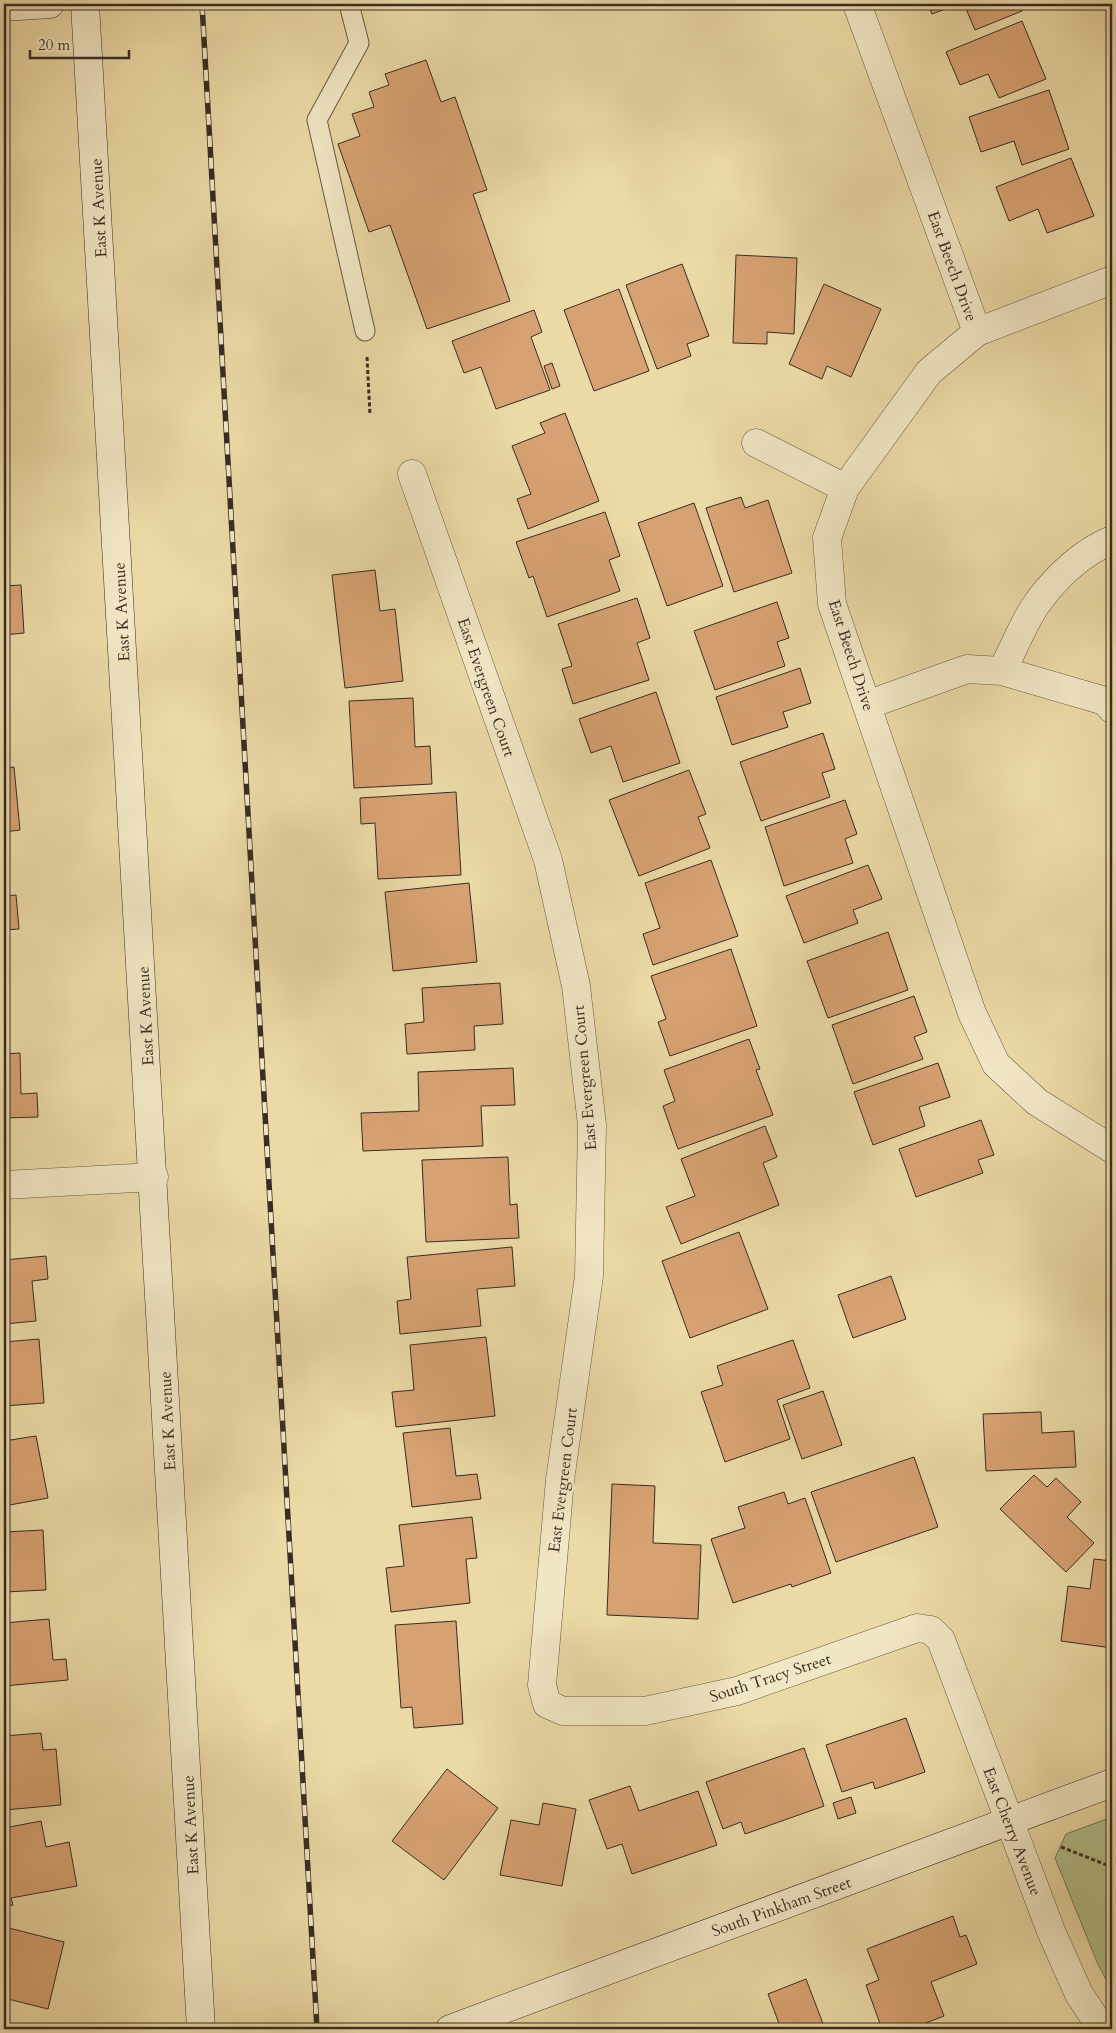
<svg xmlns="http://www.w3.org/2000/svg" width="1116" height="2033" viewBox="0 0 1116 2033" font-family="Cardo,serif">
  <style>
    .green { fill: #b3c08a; stroke: #767657 }
    .building { fill: #d7a273; stroke: #392c24 }
    .lines { fill: none; stroke-linecap: round; stroke-linejoin: round }
    .lane-casing { stroke: #665844; stroke-width: 21 }
    .street-casing { stroke: #665844; stroke-width: 29 }
    .secondary-casing { stroke: #392c24; stroke-width: 29 }
    .path { stroke: #392c24; stroke-width: 3; stroke-dasharray: 4 2.5; stroke-linecap: butt }
    .lane { stroke: #f2e7c5; stroke-width: 19 }
    .street { stroke: #f2e7c5; stroke-width: 28 }
    .secondary { stroke: #f2e7c5; stroke-width: 28 }
    .rail-casing { stroke: #392c24; stroke-width: 5.5 }
    .rail { stroke: #f2e7c5; stroke-width: 4; stroke-dasharray: 11; stroke-linecap: butt }
    .labels { text-anchor: middle; stroke-width: 5; stroke-linejoin: round; paint-order: stroke }
    .street-label { font-size: 16px; fill: #392c24; stroke: #f2e7c5 }
  </style>
  <rect width="100%" height="100%" fill="#ebdaa6"/>
  <filter id="stains"><feTurbulence type="fractalNoise" baseFrequency=".004" numOctaves="4"/><feColorMatrix values="0 0 0 0 .2 0 0 0 0 .09 0 0 0 0 .02 0 0 0 .5 -.17"/></filter>
  <radialGradient id="worn" r=".72"><stop offset=".6" stop-color="#630" stop-opacity="0"/><stop offset="1" stop-color="#630" stop-opacity=".3"/></radialGradient>
  <path class="green" d="M 1112,1817 L 1112,1991 L 1097,1962 L 1055,1858 L 1066,1834 Z"/>
  <path class="building" d="M 928,4 L 959,4 L 932,14 Z
    M 964,4 L 1019,4 L 1022,11 L 975,30 Z
    M 1022,21 L 1046,79 L 999,98 L 988,74 L 960,85 L 946,52 Z
    M 426,60 L 441,102 L 455,97 L 487,190 L 473,194 L 510,301 L 427,329 L 390,225 L 369,232 L 338,144 L 360,136 L 352,114 L 374,107 L 369,92 L 389,85 L 385,74 Z
    M 1049,90 L 1069,149 L 1022,165 L 1014,141 L 981,152 L 969,117 Z
    M 1071,158 L 1094,216 L 1047,233 L 1038,209 L 1009,221 L 996,187 Z
    M 736,255 L 797,258 L 794,334 L 767,332 L 767,344 L 733,343 Z
    M 682,264 L 709,336 L 687,344 L 691,356 L 657,369 L 626,285 Z
    M 824,284 L 881,309 L 851,377 L 827,366 L 822,379 L 789,364 Z
    M 619,289 L 649,371 L 594,391 L 564,310 Z
    M 534,310 L 542,332 L 531,337 L 550,390 L 496,409 L 481,367 L 464,373 L 452,341 Z
    M 552,363 L 560,386 L 552,389 L 544,366 Z
    M 565,413 L 599,501 L 528,529 L 517,499 L 531,494 L 512,446 L 545,433 L 540,423 Z
    M 741,497 L 745,508 L 768,500 L 792,573 L 734,592 L 706,508 Z
    M 694,503 L 723,586 L 667,606 L 638,523 Z
    M 605,512 L 620,556 L 609,560 L 620,591 L 547,617 L 533,576 L 529,578 L 516,542 Z
    M 375,570 L 380,611 L 395,609 L 403,681 L 345,688 L 332,575 Z
    M 21,585 L 24,633 L 4,635 L 4,586 Z
    M 637,598 L 650,638 L 637,643 L 649,680 L 573,704 L 562,669 L 572,666 L 558,624 Z
    M 777,602 L 789,638 L 777,642 L 785,666 L 715,690 L 694,631 Z
    M 800,668 L 811,703 L 783,712 L 788,727 L 732,745 L 716,697 Z
    M 656,692 L 680,763 L 623,782 L 611,746 L 591,753 L 579,719 Z
    M 413,698 L 415,747 L 430,746 L 432,784 L 354,788 L 349,701 Z
    M 823,733 L 835,769 L 822,773 L 830,797 L 761,821 L 740,762 Z
    M 14,767 L 20,830 L 4,832 L 4,768 Z
    M 689,770 L 706,814 L 698,817 L 710,848 L 639,876 L 609,800 Z
    M 456,792 L 461,875 L 378,879 L 375,823 L 361,824 L 360,798 Z
    M 845,800 L 857,834 L 845,839 L 853,863 L 784,886 L 765,827 Z
    M 711,860 L 738,936 L 653,965 L 643,934 L 660,928 L 645,883 Z
    M 868,865 L 882,899 L 853,910 L 858,923 L 804,943 L 786,896 Z
    M 469,883 L 477,962 L 393,971 L 385,892 Z
    M 16,895 L 19,929 L 4,930 L 4,896 Z
    M 888,932 L 908,990 L 828,1018 L 807,961 Z
    M 731,949 L 757,1026 L 670,1056 L 658,1022 L 666,1019 L 651,976 Z
    M 500,983 L 503,1024 L 474,1026 L 475,1050 L 407,1054 L 405,1024 L 424,1022 L 422,988 Z
    M 914,996 L 927,1032 L 914,1037 L 923,1059 L 853,1084 L 832,1025 Z
    M 749,1039 L 760,1069 L 756,1070 L 773,1115 L 678,1149 L 663,1106 L 675,1101 L 664,1070 Z
    M 20,1053 L 21,1094 L 37,1093 L 38,1117 L 4,1118 L 4,1054 Z
    M 938,1063 L 950,1097 L 919,1107 L 925,1126 L 873,1145 L 854,1092 Z
    M 513,1068 L 515,1105 L 481,1106 L 483,1146 L 363,1151 L 361,1113 L 419,1111 L 418,1072 Z
    M 981,1120 L 994,1155 L 978,1160 L 983,1173 L 916,1197 L 899,1149 Z
    M 765,1126 L 777,1157 L 763,1163 L 779,1205 L 681,1244 L 666,1207 L 695,1196 L 681,1159 Z
    M 508,1157 L 510,1205 L 517,1204 L 519,1238 L 426,1242 L 422,1160 Z
    M 739,1232 L 768,1309 L 690,1338 L 662,1261 Z
    M 512,1247 L 515,1286 L 477,1289 L 481,1326 L 400,1334 L 397,1301 L 411,1299 L 407,1257 Z
    M 46,1256 L 48,1279 L 32,1281 L 36,1321 L 4,1324 L 4,1260 Z
    M 891,1276 L 906,1319 L 853,1338 L 838,1295 Z
    M 486,1337 L 495,1416 L 396,1427 L 392,1392 L 414,1390 L 410,1345 Z
    M 39,1339 L 44,1403 L 4,1406 L 4,1342 Z
    M 793,1340 L 810,1388 L 777,1400 L 790,1439 L 725,1462 L 701,1392 L 723,1385 L 717,1366 Z
    M 823,1391 L 842,1445 L 802,1459 L 783,1405 Z
    M 1041,1412 L 1042,1433 L 1074,1431 L 1076,1467 L 986,1471 L 983,1414 Z
    M 450,1428 L 456,1476 L 477,1474 L 481,1499 L 412,1507 L 403,1433 Z
    M 36,1436 L 48,1498 L 4,1506 L 4,1441 Z
    M 914,1457 L 938,1527 L 836,1562 L 811,1492 Z
    M 1034,1475 L 1047,1487 L 1056,1478 L 1081,1502 L 1067,1517 L 1094,1543 L 1066,1572 L 1000,1509 Z
    M 612,1484 L 655,1486 L 653,1543 L 701,1545 L 698,1619 L 607,1615 Z
    M 784,1492 L 788,1504 L 805,1498 L 831,1573 L 792,1587 L 791,1584 L 733,1603 L 711,1539 L 745,1528 L 738,1507 Z
    M 472,1517 L 477,1558 L 466,1559 L 470,1603 L 391,1612 L 386,1568 L 404,1566 L 399,1525 Z
    M 43,1530 L 46,1590 L 4,1592 L 4,1532 Z
    M 1094,1559 L 1112,1561 L 1112,1648 L 1061,1641 L 1068,1586 L 1090,1589 Z
    M 49,1619 L 53,1660 L 66,1659 L 68,1680 L 4,1686 L 4,1623 Z
    M 456,1621 L 463,1724 L 414,1728 L 412,1707 L 401,1708 L 395,1625 Z
    M 906,1718 L 925,1772 L 875,1789 L 873,1782 L 842,1792 L 826,1745 Z
    M 41,1733 L 43,1750 L 56,1749 L 61,1805 L 4,1810 L 4,1736 Z
    M 804,1748 L 824,1806 L 745,1834 L 741,1822 L 723,1829 L 706,1782 Z
    M 447,1769 L 498,1808 L 444,1880 L 392,1841 Z
    M 630,1786 L 639,1811 L 698,1791 L 717,1845 L 632,1874 L 622,1844 L 607,1849 L 589,1800 Z
    M 851,1797 L 856,1813 L 838,1819 L 833,1803 Z
    M 543,1803 L 576,1809 L 562,1886 L 500,1875 L 511,1820 L 539,1825 Z
    M 41,1821 L 46,1847 L 69,1842 L 77,1886 L 11,1898 L 13,1905 L 4,1907 L 4,1828 Z
    M 953,1916 L 960,1937 L 966,1935 L 977,1964 L 931,1982 L 944,2016 L 910,2029 L 882,2029 L 866,1985 L 879,1980 L 867,1949 Z
    M 5,1927 L 64,1942 L 48,2009 L 4,1998 Z
    M 806,1979 L 825,2029 L 781,2029 L 768,1994 Z"/>
  <g class="lines">
    <defs>
      <path id="lane" d="M 349,4 L 359,43 L 317,120 L 365,331"/>
      <path id="street" d="M 857,4 L 977,332 L 929,372 L 845,488 L 827,538 L 832,604 L 972,1013 L 996,1064 L 1037,1102 L 1112,1149
        M 977,332 L 1112,280
        M 756,443 L 845,488
        M 412,474 L 548,860 L 576,986 L 592,1125 L 589,1276 L 560,1480 L 542,1685 L 547,1704 L 563,1711 L 645,1711 L 737,1691 L 917,1628 L 931,1630 L 941,1640 L 1051,1931 L 1079,1994 L 1102,2029
        M 1002,671 C 1013,650 1025,619 1038,602 C 1057,576 1083,552 1112,540
        M 867,705 L 967,669 L 1002,671 L 1105,701 L 1112,709
        M 4,1185 L 154,1177"/>
      <path id="secondary" d="M 85,4 L 201,2029
        M 4,7 L 50,4
        M 450,2029 L 1112,1783"/>
    </defs>
    <use href="#lane" class="lane-casing"/>
    <use href="#street" class="street-casing"/>
    <use href="#secondary" class="secondary-casing"/>
    <path class="path" d="M 367,357 L 370,415
      M 1061,1847 L 1112,1867"/>
    <use href="#lane" class="lane"/>
    <use href="#street" class="street"/>
    <use href="#secondary" class="secondary"/>
    <defs>
      <path id="rail" d="M 202,4 L 317,2029"/>
    </defs>
    <use href="#rail" class="rail-casing"/>
    <use href="#rail" class="rail"/>
  </g>
  <g class="labels">
    <g class="street-label">
      <text transform="translate(98 208) rotate(-93)" y="6">East K Avenue</text>
      <text transform="translate(953 266) rotate(70)" y="6">East Beech Drive</text>
      <text transform="translate(121 612) rotate(-93)" y="6">East K Avenue</text>
      <text transform="translate(852 655) rotate(72)" y="6">East Beech Drive</text>
      <text transform="translate(487 687) rotate(71)" y="6">East Evergreen Court</text>
      <text transform="translate(145 1016) rotate(-93)" y="6">East K Avenue</text>
      <text transform="translate(584 1078) rotate(-95)" y="6">East Evergreen Court</text>
      <text transform="translate(167 1421) rotate(-93)" y="6">East K Avenue</text>
      <text transform="translate(562 1480) rotate(-83)" y="6">East Evergreen Court</text>
      <text transform="translate(770 1677) rotate(-18)" y="6">South Tracy Street</text>
      <text transform="translate(190 1825) rotate(-93)" y="6">East K Avenue</text>
      <text transform="translate(1013 1831) rotate(69)" y="6">East Cherry Avenue</text>
      <text transform="translate(781 1906) rotate(-20)" y="6">South Pinkham Street</text>
    </g>
  </g>
  <rect width="1116" height="2033" fill="none" stroke="#ebdaa6" stroke-width="20"/>
  <rect x="5" y="5" width="1106" height="2023" fill="none" stroke="#392c24" stroke-width="2.5"/>
  <rect x="10" y="10" width="1096" height="2013" fill="none" stroke="#392c24"/>
  <path d="M30 50v8h99v-8" fill="none" stroke="#392c24" stroke-width="2.5"/>
  <text x="38" y="50" font-size="15" fill="#392c24" stroke="#f2e7c5" stroke-width="4" paint-order="stroke">20 m</text>
  <rect width="100%" height="100%" filter="url(#stains)"/>
  <rect width="100%" height="100%" fill="url(#worn)"/>
</svg>
